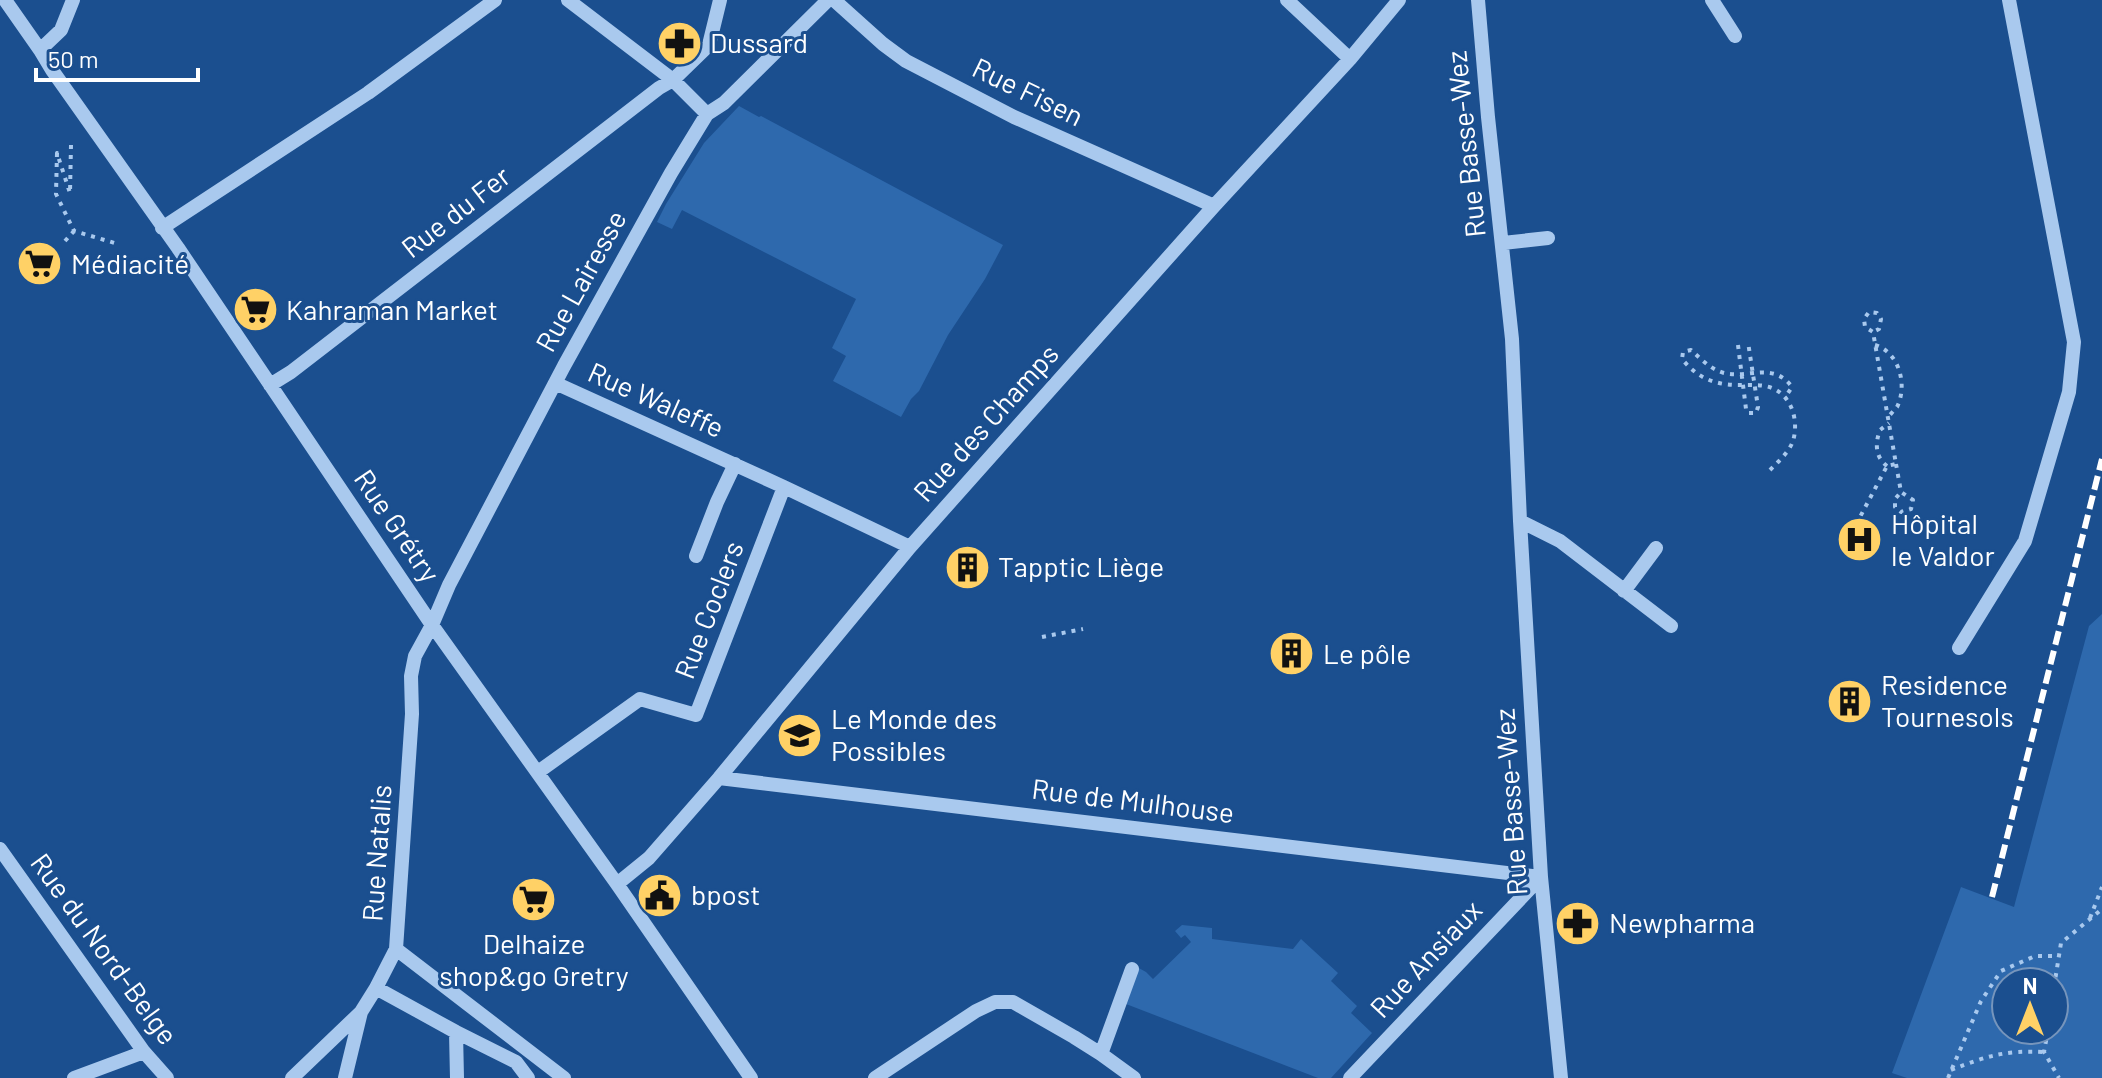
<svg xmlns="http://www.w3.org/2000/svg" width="2102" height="1078" viewBox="0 0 2102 1078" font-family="Barlow,sans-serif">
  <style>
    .green { fill: #2e69ad; fill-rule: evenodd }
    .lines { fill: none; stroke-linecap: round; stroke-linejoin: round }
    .path { stroke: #a9c9ee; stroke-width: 4; stroke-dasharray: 4 6; stroke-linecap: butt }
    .minor { stroke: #a9c9ee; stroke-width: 14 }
    .rail { stroke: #fff; stroke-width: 6; stroke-dasharray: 14 6; stroke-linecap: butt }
    .labels { text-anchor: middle; stroke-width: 6; stroke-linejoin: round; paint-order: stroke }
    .poi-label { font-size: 28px; fill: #fff; stroke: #1b4f8f; text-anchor: start }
    .street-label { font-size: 28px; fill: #fff; stroke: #1b4f8f }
  </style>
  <rect width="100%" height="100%" fill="#1b4f8f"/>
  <path class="green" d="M 739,106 L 759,117 L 761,116 L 1003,245 L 985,279 L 948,335 L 919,391 L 911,399 L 901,417 L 833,381 L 846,356 L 832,348 L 856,299 L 682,210 L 672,229 L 657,222 L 666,204 L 704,143 Z
    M 2102,614 L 2102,1078 L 1907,1078 L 1892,1073 L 1961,887 L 2014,907 L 2089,626 ZM 2006,982 L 2054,982 L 2054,1030 L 2006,1030 Z
    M 1182,925 L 1212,928 L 1212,939 L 1293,949 L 1301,939 L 1338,973 L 1331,981 L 1357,1006 L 1351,1013 L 1372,1033 L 1331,1078 L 1318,1078 L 1126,1004 L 1137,967 L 1146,972 L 1153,979 L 1191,942 L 1185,935 L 1181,938 L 1175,931 Z"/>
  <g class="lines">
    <path class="path" d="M 71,145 L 70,193 L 57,153 L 56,194 L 74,231 L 118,244
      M 65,241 L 74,231
      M 1738,345 L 1746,409 L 1748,413 L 1756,413 L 1758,407 L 1748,342
      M 1875,345 C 1899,352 1908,385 1897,407 C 1895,409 1890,415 1888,417
      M 1896,464 L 1901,492 L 1913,500 L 1911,509 L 1901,512 L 1895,507 L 1895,499 L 1901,492
      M 1887,466 C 1875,457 1875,443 1880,430 L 1889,423
      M 1770,470 C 1779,461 1789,452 1793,441 C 1799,421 1792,396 1772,388 C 1765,385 1756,385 1747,385 C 1719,386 1700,381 1682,359 L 1683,352 L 1691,350 C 1701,359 1710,369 1724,373 C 1748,379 1773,361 1792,387 L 1788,393 L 1783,396
      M 1846,529 L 1860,517 L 1887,466 L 1896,464 L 1873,332 L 1865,327 L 1864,319 L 1869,312 L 1877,313 L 1881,319 L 1879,329 L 1873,332
      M 1042,637 L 1083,629
      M 2090,918 L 2102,887
      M 2054,987 L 2061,943 L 2102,909
      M 2048,1030 L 2044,1052 L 2059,1078
      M 1951,1070 C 1987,1056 2005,1050 2044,1052
      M 1948,1078 L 1981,1001 L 2001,971 L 2035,956 L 2058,956"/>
    <path class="minor" d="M 5,0 L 40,50 L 52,70 L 178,248 L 432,625 L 617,884 L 751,1078
      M 568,0 L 673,80 L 707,114
      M 834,0 L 883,44 L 906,61 L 1014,117 L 1214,206
      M 1287,0 L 1350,59
      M 1478,0 L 1488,117 L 1512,339 L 1520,521 L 1541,877 L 1561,1078
      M 1712,0 L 1735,36
      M 40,50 L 61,30 L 73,0
      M 162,228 L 368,93 L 495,0
      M 1503,243 L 1548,238
      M 555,383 L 784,487 L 910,547
      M 270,385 L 291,372 L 659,88 L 673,80 L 709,45 L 720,0
      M 1520,521 L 1560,541 L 1671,626
      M 696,556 L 717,502 L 735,464
      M 1624,591 L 1656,548
      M 1959,648 L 2025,541 L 2069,392 L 2074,342 L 2009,0
      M 538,772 L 640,699 L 696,715 L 784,487
      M 719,778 L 1541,877
      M 0,849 L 144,1052 L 167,1078
      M 617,884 L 649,858 L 719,778 L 910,547 L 1214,206 L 1350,59 L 1399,0
      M 396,949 L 564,1078
      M 376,988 L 456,1032 L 516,1062 L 528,1078
      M 456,1032 L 457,1078
      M 1101,1054 L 1134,1078
      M 74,1078 L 144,1052
      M 292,1078 L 361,1012
      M 345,1078 L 361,1012 L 376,988 L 396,949 L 412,714 L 411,676 L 415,656 L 432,625 L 449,585 L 564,366 L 671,173 L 707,114 L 724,103 L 828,0
      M 875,1078 L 976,1011 L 995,1002 L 1013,1002 L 1074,1037 L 1101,1054 L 1132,969
      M 1350,1078 L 1541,877"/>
    <path class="rail" d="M 1992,897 L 2102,459"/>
  </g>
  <defs>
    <symbol id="pharmacy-disc" viewBox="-11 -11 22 22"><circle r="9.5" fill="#ffd166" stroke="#1b4f8f"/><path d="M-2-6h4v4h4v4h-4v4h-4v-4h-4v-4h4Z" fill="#111"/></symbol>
    <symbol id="supermarket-disc" viewBox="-11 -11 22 22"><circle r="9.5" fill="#ffd166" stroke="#1b4f8f"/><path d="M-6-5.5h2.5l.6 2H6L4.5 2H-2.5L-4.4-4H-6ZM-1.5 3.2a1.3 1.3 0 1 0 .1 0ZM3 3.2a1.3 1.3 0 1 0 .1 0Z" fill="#111"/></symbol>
    <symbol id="hospital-disc" viewBox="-11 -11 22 22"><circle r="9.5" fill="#ffd166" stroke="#1b4f8f"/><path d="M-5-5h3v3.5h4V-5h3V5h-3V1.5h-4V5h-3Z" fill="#111"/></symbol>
    <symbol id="building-disc" viewBox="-11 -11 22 22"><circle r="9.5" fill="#ffd166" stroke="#1b4f8f"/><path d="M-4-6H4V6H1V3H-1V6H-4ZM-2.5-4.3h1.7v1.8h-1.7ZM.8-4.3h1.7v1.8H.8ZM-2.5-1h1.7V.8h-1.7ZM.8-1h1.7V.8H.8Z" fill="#111"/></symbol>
    <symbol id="school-disc" viewBox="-11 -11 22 22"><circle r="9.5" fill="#ffd166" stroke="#1b4f8f"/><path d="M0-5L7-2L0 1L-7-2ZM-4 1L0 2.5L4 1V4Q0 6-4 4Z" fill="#111"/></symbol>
    <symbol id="civic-disc" viewBox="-11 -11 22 22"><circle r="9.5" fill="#ffd166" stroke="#1b4f8f"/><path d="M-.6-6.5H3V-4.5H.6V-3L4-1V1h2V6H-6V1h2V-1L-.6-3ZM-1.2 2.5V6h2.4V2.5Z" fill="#111"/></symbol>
  </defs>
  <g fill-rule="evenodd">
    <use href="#pharmacy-disc" x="654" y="18" width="51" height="51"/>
    <use href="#supermarket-disc" x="14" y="238" width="51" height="51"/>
    <use href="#supermarket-disc" x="230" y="284" width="51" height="51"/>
    <use href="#hospital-disc" x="1834" y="514" width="51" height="51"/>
    <use href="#building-disc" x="942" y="542" width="51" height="51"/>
    <use href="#building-disc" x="1266" y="628" width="51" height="51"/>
    <use href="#building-disc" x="1824" y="676" width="51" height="51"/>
    <use href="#school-disc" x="774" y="710" width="51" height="51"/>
    <use href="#civic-disc" x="634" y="870" width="51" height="51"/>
    <use href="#supermarket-disc" x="508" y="874" width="51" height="51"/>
    <use href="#pharmacy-disc" x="1552" y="898" width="51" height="51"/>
  </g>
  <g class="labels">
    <g class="poi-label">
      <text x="710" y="53">Dussard</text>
      <text x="71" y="274">Médiacité</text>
      <text x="286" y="320">Kahraman Market</text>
      <text x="1891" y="534">Hôpital<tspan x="1891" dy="32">le Valdor</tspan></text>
      <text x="998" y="577">Tapptic Liège</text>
      <text x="1323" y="664">Le pôle</text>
      <text x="1881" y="695">Residence<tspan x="1881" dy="32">Tournesols</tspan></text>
      <text x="831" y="729">Le Monde des<tspan x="831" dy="32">Possibles</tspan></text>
      <text x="691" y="905">bpost</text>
      <text x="1609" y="933">Newpharma</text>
      <text x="534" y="954" text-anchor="middle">Delhaize<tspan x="534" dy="32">shop&amp;go Gretry</tspan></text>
    </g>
    <g class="street-label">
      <text transform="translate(1028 92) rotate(26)" y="10">Rue Fisen</text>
      <text transform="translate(1466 144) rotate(-96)" y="10">Rue Basse-Wez</text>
      <text transform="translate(456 212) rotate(-38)" y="10">Rue du Fer</text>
      <text transform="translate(581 281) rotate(-61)" y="10">Rue Lairesse</text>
      <text transform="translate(656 400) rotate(24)" y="10">Rue Waleffe</text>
      <text transform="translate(986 423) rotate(-48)" y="10">Rue des Champs</text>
      <text transform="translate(397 526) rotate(56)" y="10">Rue Grétry</text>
      <text transform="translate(709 610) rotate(-69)" y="10">Rue Coclers</text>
      <text transform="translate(1133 801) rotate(7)" y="10">Rue de Mulhouse</text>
      <text transform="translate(1511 802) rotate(-94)" y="10">Rue Basse-Wez</text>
      <text transform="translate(377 853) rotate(-86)" y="10">Rue Natalis</text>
      <text transform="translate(104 949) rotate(54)" y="10">Rue du Nord-Belge</text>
      <text transform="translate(1426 959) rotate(-47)" y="10">Rue Ansiaux</text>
    </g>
  </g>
  <g transform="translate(2030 1006)"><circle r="38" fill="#1b4f8f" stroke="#7695bc" stroke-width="2"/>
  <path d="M0-6L14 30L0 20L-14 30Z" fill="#ffd166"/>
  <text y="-12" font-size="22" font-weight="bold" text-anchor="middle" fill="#ffffff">N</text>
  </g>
  <path d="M36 68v12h162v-12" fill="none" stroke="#ffffff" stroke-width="4"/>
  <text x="48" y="68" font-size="24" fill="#ffffff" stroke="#1b4f8f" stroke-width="6" paint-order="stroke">50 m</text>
</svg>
